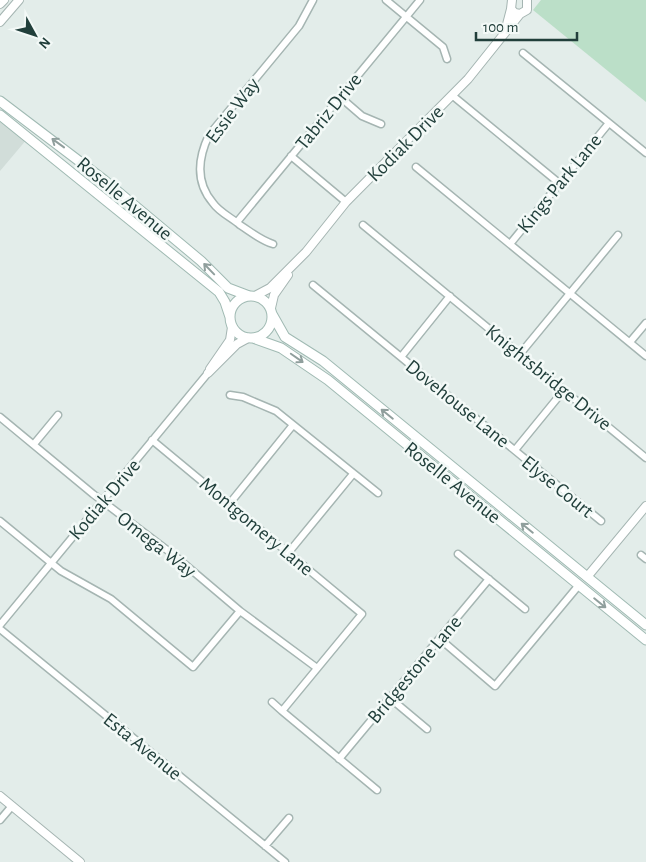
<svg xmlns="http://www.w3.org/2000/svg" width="646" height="862" viewBox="0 0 646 862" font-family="'Alegreya Sans',sans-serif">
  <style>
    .built { fill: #d1ddd9 }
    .green { fill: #bbdfc8 }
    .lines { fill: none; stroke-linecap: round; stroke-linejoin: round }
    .minor-casing { stroke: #a5b5b2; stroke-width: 9 }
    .tertiary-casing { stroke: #a5b5b2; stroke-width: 10 }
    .secondary-casing { stroke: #a0bab3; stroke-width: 11 }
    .minor { stroke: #fff; stroke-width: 6 }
    .tertiary { stroke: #fff; stroke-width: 8 }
    .secondary { stroke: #fff; stroke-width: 9 }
    .oneway { stroke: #909f9d }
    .labels { text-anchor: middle; stroke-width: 5; stroke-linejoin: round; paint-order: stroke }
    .street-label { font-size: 20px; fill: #213f3b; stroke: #f3f9f7 }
  </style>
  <rect width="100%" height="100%" fill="#e3edea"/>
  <path class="built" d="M 0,117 L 27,139 L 0,171 Z"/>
  <path class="green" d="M 541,0 L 646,0 L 646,102 L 533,10 Z"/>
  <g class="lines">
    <defs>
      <path id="minor" d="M 386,0 L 443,47 L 447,59
        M 523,53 L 646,153
        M 453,96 L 559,183
        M 340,97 L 362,116 L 381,124
        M 291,156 L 346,202
        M 416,167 L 646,356
        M 237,222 L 420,0
        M 363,225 L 646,458
        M 273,244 C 260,240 251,232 240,225 C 232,218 219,212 213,203 C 195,182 198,158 209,135 L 299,26 L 313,0
        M 510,244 L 609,123
        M 313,285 L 601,521
        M 630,342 L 646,323
        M 520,354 L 618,235
        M 401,357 L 450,296
        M 230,395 L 243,397 L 276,411 L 378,493
        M 0,417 L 93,494 L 175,556 L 240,611 L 317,668
        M 152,440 L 362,614 L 282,711 L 272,702
        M 34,444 L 58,415
        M 515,450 L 564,390
        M 230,503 L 293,425
        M 0,521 L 61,571 L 111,599 L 193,667 L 240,611
        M 289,552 L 353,474
        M 458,554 L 525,609
        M 641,555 L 646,559
        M 0,625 L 208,373
        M 0,629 L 285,862
        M 440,639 L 495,686 L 579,585
        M 390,698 L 427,729
        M 282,711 L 377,790
        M 339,759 L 489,579
        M 0,820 L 12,806
        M 265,846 L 289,818"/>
      <path id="tertiary" d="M 512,0 L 511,9 L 515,13 L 520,14 L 527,10 L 527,0
        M 0,4 L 4,0
        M 0,22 L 19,0
        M 505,32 L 511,9
        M 255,296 L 270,288 L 306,252 L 346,202 L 468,79 L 520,14
        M 271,308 L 274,295 L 288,275
        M 210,369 L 230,340 L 232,327
        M 208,373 L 237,344 L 248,338
        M 587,577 L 646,506
        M 0,796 L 80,862"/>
      <path id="secondary" d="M 0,101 L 104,180 L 201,261 L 228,288 L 249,296
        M 0,115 L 219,292 L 225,302 L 230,317
        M230 317a21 21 0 1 1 42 0a21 21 0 1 1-42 0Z
        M 272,314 L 285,337 L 323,361 L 646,625
        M 253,338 L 281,348 L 328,380 L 646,640"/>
    </defs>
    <use href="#minor" class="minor-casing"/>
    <use href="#tertiary" class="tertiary-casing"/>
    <use href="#secondary" class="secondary-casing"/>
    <use href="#minor" class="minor"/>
    <use href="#tertiary" class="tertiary"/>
    <use href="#secondary" class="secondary"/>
  </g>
  <defs><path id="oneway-shaft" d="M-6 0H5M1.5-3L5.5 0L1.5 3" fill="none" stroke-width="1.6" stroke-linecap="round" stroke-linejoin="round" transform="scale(1.25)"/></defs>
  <g class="oneway">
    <use href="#oneway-shaft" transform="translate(58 143) rotate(-144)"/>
    <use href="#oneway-shaft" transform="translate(209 269) rotate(-134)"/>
    <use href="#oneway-shaft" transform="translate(297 358) rotate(35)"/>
    <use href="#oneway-shaft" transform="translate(387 414) rotate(-141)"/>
    <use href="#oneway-shaft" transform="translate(527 528) rotate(-141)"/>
    <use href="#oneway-shaft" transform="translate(600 603) rotate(39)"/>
  </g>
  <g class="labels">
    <g class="street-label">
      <text transform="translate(232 110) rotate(-53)" y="7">Essie Way</text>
      <text transform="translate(328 111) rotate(-51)" y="7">Tabriz Drive</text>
      <text transform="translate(405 143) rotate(-45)" y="7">Kodiak Drive</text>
      <text transform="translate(559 183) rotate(-51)" y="7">Kings Park Lane</text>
      <text transform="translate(125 198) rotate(40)" y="7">Roselle Avenue</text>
      <text transform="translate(549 377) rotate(39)" y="7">Knightsbridge Drive</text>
      <text transform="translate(458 403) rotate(39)" y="7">Dovehouse Lane</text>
      <text transform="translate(453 482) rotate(39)" y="7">Roselle Avenue</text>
      <text transform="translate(558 486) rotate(39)" y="7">Elyse Court</text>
      <text transform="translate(104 499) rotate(-50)" y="7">Kodiak Drive</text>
      <text transform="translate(257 526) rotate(40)" y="7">Montgomery Lane</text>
      <text transform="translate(157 544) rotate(38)" y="7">Omega Way</text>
      <text transform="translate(414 669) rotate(-50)" y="7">Bridgestone Lane</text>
      <text transform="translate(143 746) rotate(39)" y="7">Esta Avenue</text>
    </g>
  </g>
  <g transform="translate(35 35) rotate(130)" stroke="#f3f9f7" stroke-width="4" paint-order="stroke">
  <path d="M0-4L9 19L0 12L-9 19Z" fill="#213f3b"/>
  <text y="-8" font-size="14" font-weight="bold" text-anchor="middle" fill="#213f3b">N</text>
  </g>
  <path d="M476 32v8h101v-8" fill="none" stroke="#213f3b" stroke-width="2.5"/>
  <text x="483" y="32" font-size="15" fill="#213f3b" stroke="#f3f9f7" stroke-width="4" paint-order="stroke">100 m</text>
</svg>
